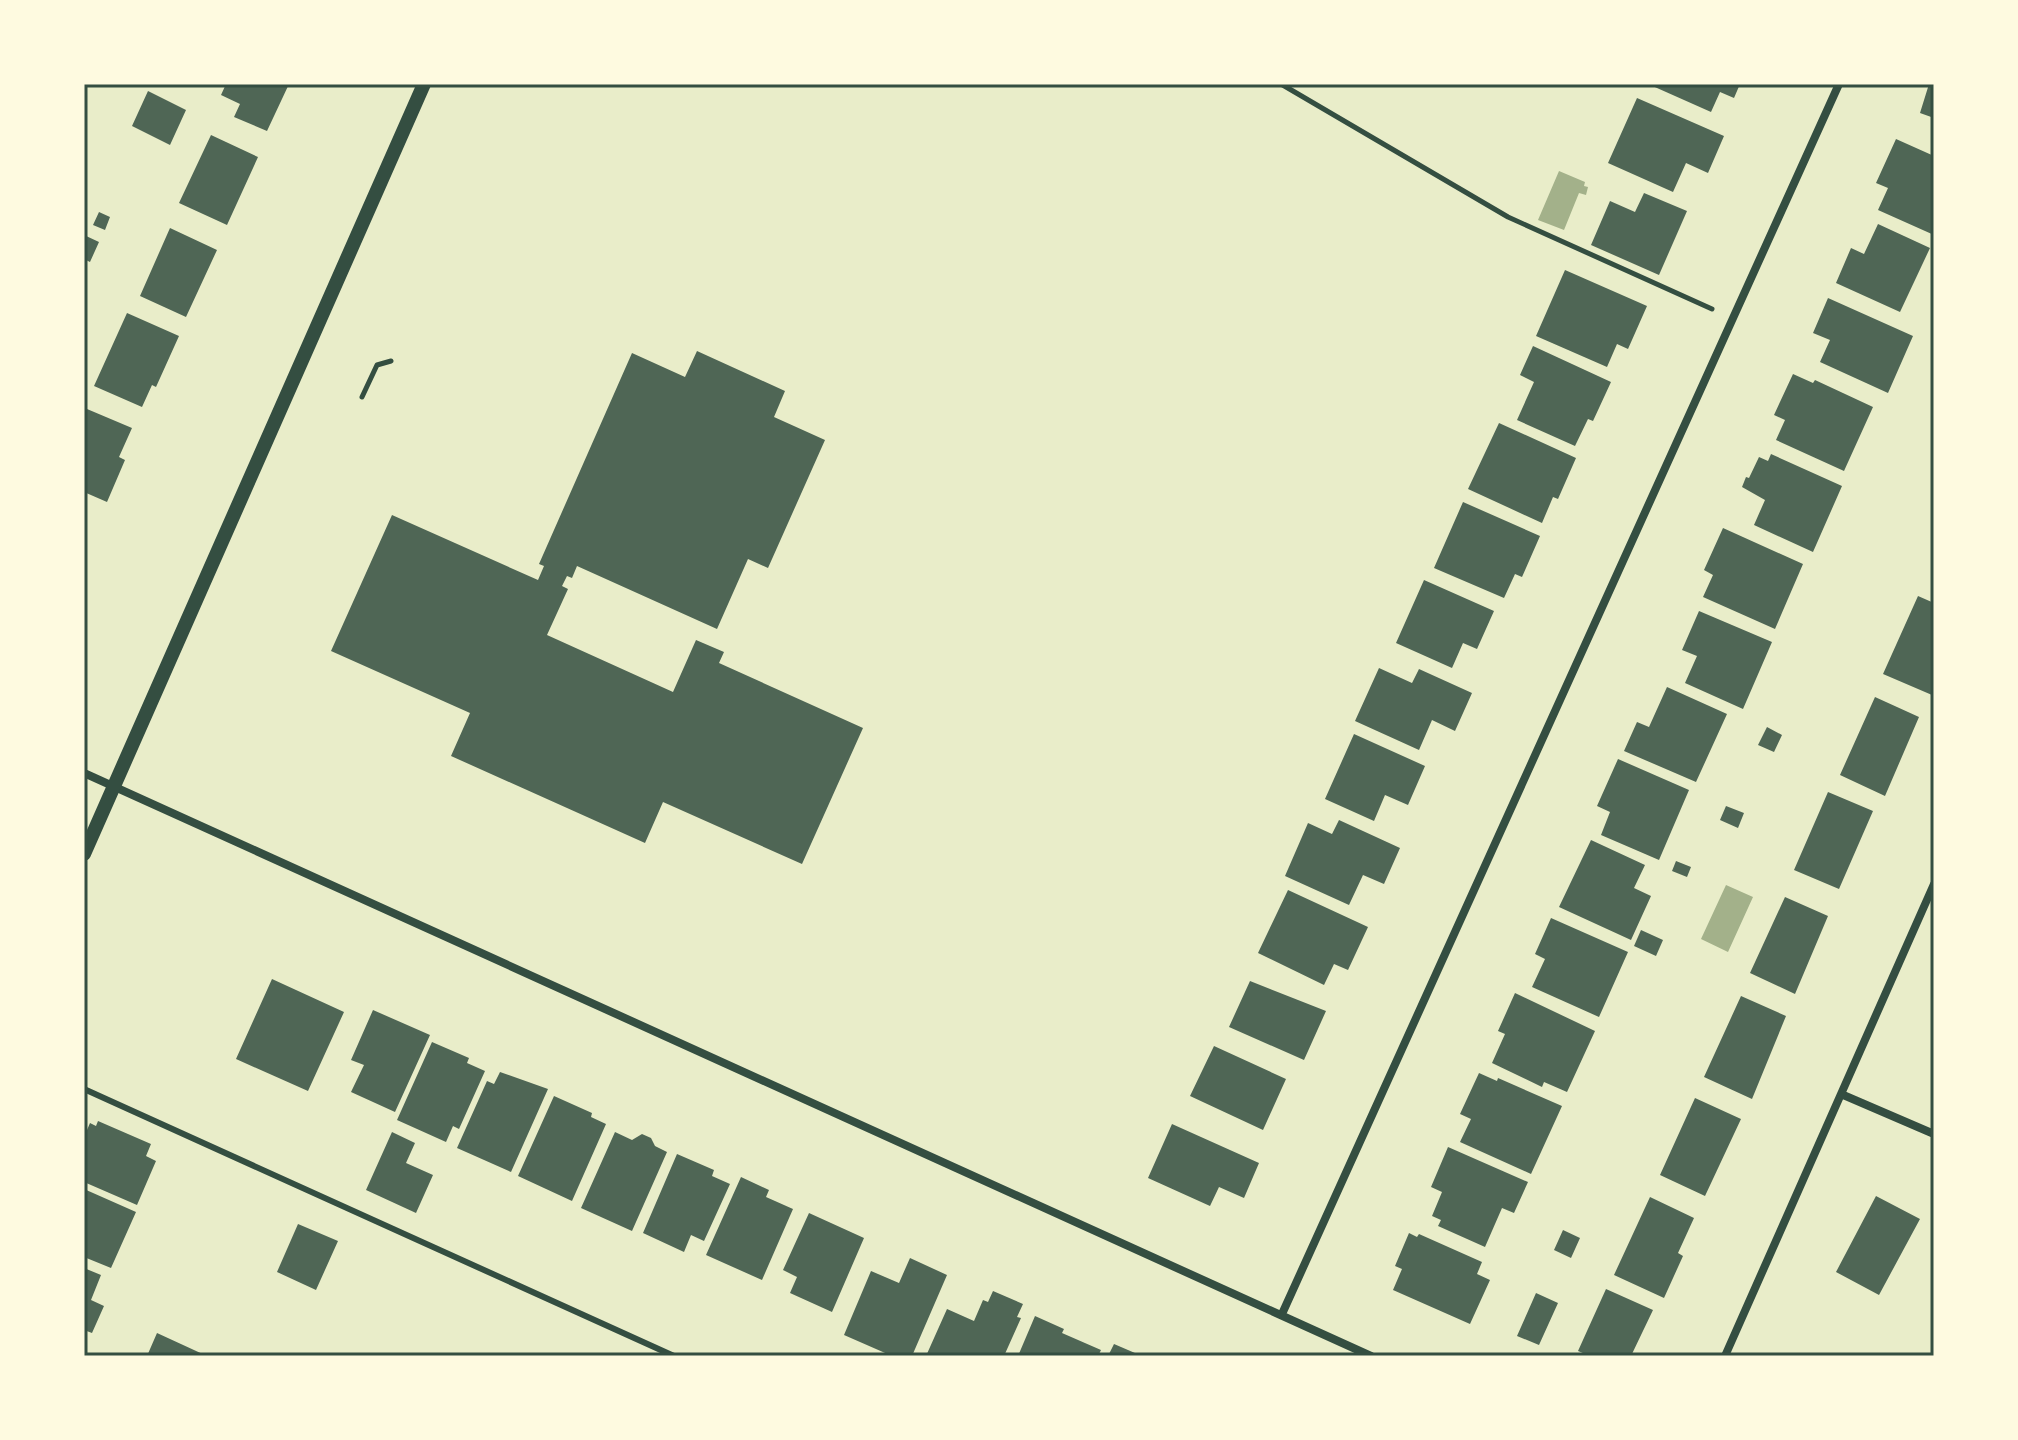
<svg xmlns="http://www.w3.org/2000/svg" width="2018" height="1440" viewBox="0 0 2018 1440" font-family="'Nunito Sans',sans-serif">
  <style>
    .water { fill: #a3b18a }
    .building { fill: #4f6655 }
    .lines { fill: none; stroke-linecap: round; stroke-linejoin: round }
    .path { stroke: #344e41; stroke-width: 5 }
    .service { stroke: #344e41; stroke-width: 6 }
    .minor { stroke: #344e41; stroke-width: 8 }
    .tertiary { stroke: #344e41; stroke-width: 14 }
    .neatline { fill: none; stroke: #344e41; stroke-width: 3 }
  </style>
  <rect width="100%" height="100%" fill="#e9edc9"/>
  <path class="water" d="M 1559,171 L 1585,182 L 1584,186 L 1588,187 L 1586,195 L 1579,193 L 1564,230 L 1538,220 Z
    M 1726,885 L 1753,897 L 1728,952 L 1701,939 Z"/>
  <path class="building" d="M 226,84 L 289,84 L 267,131 L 234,117 L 240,104 L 221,95 Z
    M 1648,84 L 1740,84 L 1734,98 L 1720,92 L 1711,112 Z
    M 1929,84 L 1934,84 L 1934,118 L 1920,113 Z
    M 148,91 L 186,110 L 170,145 L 132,126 Z
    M 1637,98 L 1724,136 L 1708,173 L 1686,163 L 1673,192 L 1608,163 Z
    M 211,135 L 258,157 L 227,225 L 179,203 Z
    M 1896,139 L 1934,156 L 1934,235 L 1878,210 L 1888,188 L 1876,183 Z
    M 1644,193 L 1687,211 L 1659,275 L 1591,245 L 1610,201 L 1635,212 Z
    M 99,212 L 110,217 L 105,230 L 93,225 Z
    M 1878,224 L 1930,248 L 1900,312 L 1836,283 L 1851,248 L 1864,254 Z
    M 170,228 L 217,250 L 186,317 L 140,296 Z
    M 84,235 L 99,242 L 90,262 L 84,259 Z
    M 1565,270 L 1647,306 L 1628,349 L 1617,344 L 1607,367 L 1536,336 Z
    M 1828,298 L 1913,336 L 1888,393 L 1820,362 L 1830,340 L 1813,333 Z
    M 127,313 L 179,336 L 156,387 L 152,385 L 142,407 L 94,386 Z
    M 1533,346 L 1611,382 L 1593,421 L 1588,419 L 1575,446 L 1517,420 L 1534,382 L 1520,375 Z
    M 697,351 L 785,391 L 774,417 L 825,440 L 768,568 L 748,559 L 717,629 L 577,566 L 572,578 L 567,576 L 562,586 L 568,589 L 547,635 L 673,692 L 696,640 L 724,652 L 719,663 L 863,728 L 802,864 L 663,802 L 645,843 L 451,756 L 470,713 L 331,651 L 392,515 L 538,580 L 544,566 L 539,564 L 632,353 L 685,377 Z
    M 1793,374 L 1813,383 L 1815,380 L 1873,407 L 1844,471 L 1776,440 L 1785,420 L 1774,415 Z
    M 87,409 L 132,428 L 119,457 L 125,460 L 107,502 L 84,492 L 84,415 Z
    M 1499,423 L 1576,458 L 1558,499 L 1553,497 L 1542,523 L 1468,489 Z
    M 1771,454 L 1842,486 L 1813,552 L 1754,525 L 1765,500 L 1742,487 L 1746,477 L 1749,478 L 1759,457 L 1768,461 Z
    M 1463,502 L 1540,536 L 1522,577 L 1515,574 L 1504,598 L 1434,568 Z
    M 1723,528 L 1803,564 L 1775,629 L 1703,597 L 1713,575 L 1704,570 Z
    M 1424,580 L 1494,611 L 1477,649 L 1463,643 L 1452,668 L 1396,643 Z
    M 1918,596 L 1934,603 L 1932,695 L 1883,674 Z
    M 1699,611 L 1772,642 L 1743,709 L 1685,683 L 1697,656 L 1682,650 Z
    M 1379,668 L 1412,683 L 1419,669 L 1472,693 L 1455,731 L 1432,720 L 1419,750 L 1355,721 Z
    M 1667,687 L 1727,714 L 1696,782 L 1624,751 L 1637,722 L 1649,727 Z
    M 1875,697 L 1919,717 L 1885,796 L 1840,775 Z
    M 1767,727 L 1782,735 L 1774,752 L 1758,745 Z
    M 1354,734 L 1425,766 L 1408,805 L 1385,795 L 1374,821 L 1325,799 Z
    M 1618,759 L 1689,790 L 1659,860 L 1601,835 L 1610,812 L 1597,806 Z
    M 1828,792 L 1873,811 L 1839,889 L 1794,870 Z
    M 1726,806 L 1744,813 L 1738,828 L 1720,820 Z
    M 1339,820 L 1400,848 L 1384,884 L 1363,875 L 1349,905 L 1285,876 L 1308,823 L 1332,834 Z
    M 1591,840 L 1645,865 L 1634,888 L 1651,896 L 1631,940 L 1559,907 Z
    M 1676,861 L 1691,867 L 1687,877 L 1672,871 Z
    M 1288,890 L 1368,927 L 1348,970 L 1334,964 L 1324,985 L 1258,953 Z
    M 1785,897 L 1828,916 L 1795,994 L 1750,973 Z
    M 1551,918 L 1628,952 L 1599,1017 L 1532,987 L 1545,959 L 1535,954 Z
    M 1641,930 L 1663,940 L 1656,956 L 1634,946 Z
    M 272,979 L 344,1012 L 308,1091 L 236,1059 Z
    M 1250,981 L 1326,1011 L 1304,1060 L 1229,1027 Z
    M 1515,993 L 1595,1031 L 1567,1092 L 1544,1082 L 1542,1087 L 1492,1063 L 1505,1034 L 1498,1031 Z
    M 1741,996 L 1786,1016 L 1752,1099 L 1704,1077 Z
    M 373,1010 L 430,1035 L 395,1112 L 351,1092 L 364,1065 L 351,1060 Z
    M 432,1042 L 469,1058 L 467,1063 L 485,1071 L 459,1129 L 453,1126 L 446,1142 L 397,1120 Z
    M 1214,1046 L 1286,1079 L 1263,1130 L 1190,1096 Z
    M 500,1072 L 548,1089 L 511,1172 L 457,1148 L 487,1081 L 494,1084 Z
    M 1479,1073 L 1497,1081 L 1498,1078 L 1562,1106 L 1531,1174 L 1460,1142 L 1471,1119 L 1460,1114 Z
    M 554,1096 L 592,1113 L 591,1117 L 606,1124 L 572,1201 L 518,1176 Z
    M 1695,1098 L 1741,1119 L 1705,1196 L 1660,1175 Z
    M 98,1121 L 151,1144 L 146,1156 L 156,1161 L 137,1205 L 84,1182 L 84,1137 L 90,1123 L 96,1126 Z
    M 1172,1124 L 1259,1163 L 1244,1198 L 1219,1187 L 1210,1206 L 1148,1178 Z
    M 392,1132 L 415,1143 L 406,1163 L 433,1175 L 416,1213 L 366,1190 Z
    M 615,1132 L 632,1140 L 642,1134 L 651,1138 L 655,1146 L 667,1152 L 632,1231 L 581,1208 Z
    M 1448,1147 L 1528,1182 L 1514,1213 L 1502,1208 L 1485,1247 L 1438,1226 L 1441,1220 L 1432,1216 L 1442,1192 L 1431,1187 Z
    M 677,1154 L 714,1170 L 712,1176 L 730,1184 L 704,1241 L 691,1235 L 684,1252 L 643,1233 Z
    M 741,1177 L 769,1190 L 766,1197 L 793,1209 L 762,1280 L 706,1255 Z
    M 84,1189 L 136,1212 L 111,1268 L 84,1257 Z
    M 1876,1196 L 1920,1219 L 1879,1295 L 1836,1272 Z
    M 1650,1197 L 1694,1218 L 1678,1253 L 1683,1256 L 1664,1298 L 1614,1275 Z
    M 809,1213 L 864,1238 L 832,1312 L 790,1293 L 797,1277 L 783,1270 Z
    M 298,1224 L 338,1241 L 316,1290 L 277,1272 Z
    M 1563,1230 L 1580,1238 L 1571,1258 L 1554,1250 Z
    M 1409,1233 L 1417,1237 L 1419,1234 L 1482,1262 L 1477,1274 L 1490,1280 L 1470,1324 L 1393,1290 L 1402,1269 L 1395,1266 Z
    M 910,1258 L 947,1275 L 912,1356 L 892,1356 L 844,1335 L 871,1271 L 899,1283 Z
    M 84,1268 L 101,1275 L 91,1300 L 104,1306 L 92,1333 L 84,1330 Z
    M 1606,1289 L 1653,1310 L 1631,1356 L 1590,1356 L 1578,1351 Z
    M 993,1291 L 1023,1304 L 1017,1317 L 1021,1318 L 1004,1356 L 926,1356 L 947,1309 L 974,1321 L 983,1300 L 988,1302 Z
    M 1536,1293 L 1558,1303 L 1539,1345 L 1517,1336 Z
    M 1035,1316 L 1064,1329 L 1062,1333 L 1101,1350 L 1098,1356 L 1018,1356 Z
    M 157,1333 L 207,1356 L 147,1356 Z
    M 1114,1344 L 1142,1356 L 1108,1356 Z"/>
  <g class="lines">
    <path class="path" d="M 1281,84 L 1508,217 L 1712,309
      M 362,397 L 377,365 L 391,361"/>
    <path class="service" d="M 84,1089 L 674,1356"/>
    <path class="minor" d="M 84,773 L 1371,1356
      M 1841,1094 L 1934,1134
      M 1282,1314 L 1839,84
      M 1725,1356 L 1934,884"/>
    <path class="tertiary" d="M 84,854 L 424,84"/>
  </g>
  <rect width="2018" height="1440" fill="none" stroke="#fefae0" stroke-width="172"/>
  <rect x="86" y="86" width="1846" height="1268" class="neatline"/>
</svg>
